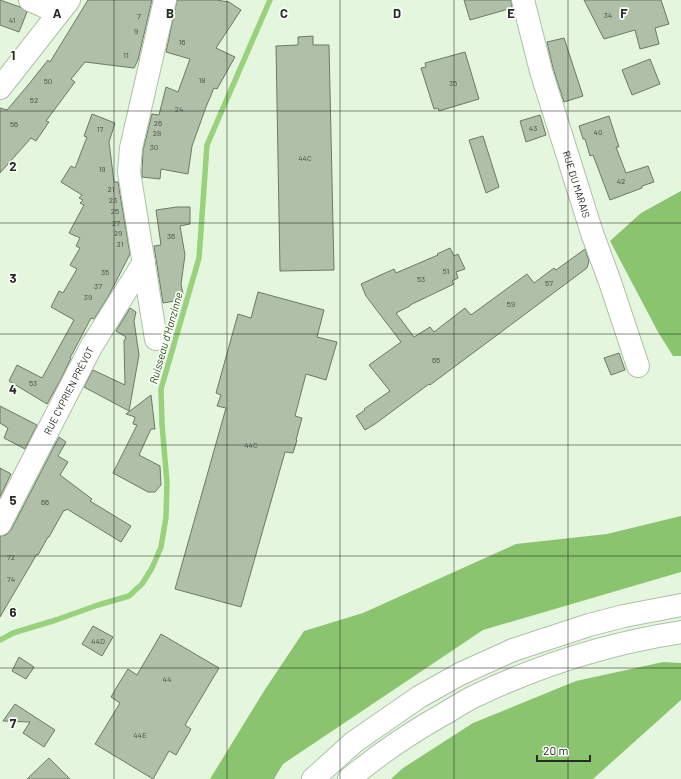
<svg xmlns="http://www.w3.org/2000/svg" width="681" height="779" viewBox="0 0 681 779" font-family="Barlow,sans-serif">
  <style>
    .forest { fill: #8bc46f }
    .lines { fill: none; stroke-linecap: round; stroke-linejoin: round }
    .stream { stroke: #98d27c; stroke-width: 5.5 }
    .building { fill: #afbfa8; stroke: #6c7a65 }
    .minor-casing { stroke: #afc0a8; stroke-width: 24 }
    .major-casing { stroke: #afc0a8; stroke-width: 24 }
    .minor { stroke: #fff; stroke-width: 22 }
    .major { stroke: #fff; stroke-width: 22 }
    .grid { fill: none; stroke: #262c23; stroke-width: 1; stroke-opacity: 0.55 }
    .labels { text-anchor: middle; stroke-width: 3.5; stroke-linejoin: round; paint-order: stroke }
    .number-label { font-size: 8px; fill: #485144 }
    .street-label { font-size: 10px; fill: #262c23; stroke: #fbfefa }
    .water-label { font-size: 11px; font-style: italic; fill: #294e14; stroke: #fbfefa }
    .grid-label { font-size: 13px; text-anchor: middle; font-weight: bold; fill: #262c23; stroke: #fbfefa; stroke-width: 3.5; stroke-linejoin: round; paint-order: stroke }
  </style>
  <rect width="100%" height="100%" fill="#e5f6de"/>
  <path class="forest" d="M 681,191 L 681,356 L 673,356 L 658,332 L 610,241 L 641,213 Z
    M 681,516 L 681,572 L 483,630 L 283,764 L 274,779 L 210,779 L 264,691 L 304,631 L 363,613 L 516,544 L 607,534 Z
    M 663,662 L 681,663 L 681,700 L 593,779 L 391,779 L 403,768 L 473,723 L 576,681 Z"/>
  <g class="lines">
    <path class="stream" d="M 0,640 L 13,633 L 56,620 L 98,605 L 129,596 L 142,584 L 152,568 L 161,547 L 166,517 L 167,483 L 162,424 L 161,389 L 199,258 L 207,145 L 270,0"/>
  </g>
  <path class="building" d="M 0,0 L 20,7 L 27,12 L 19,32 L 0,25 Z
    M 88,0 L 152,0 L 138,60 L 134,68 L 85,62 L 71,79 L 75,82 L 46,121 L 49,122 L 36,141 L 31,138 L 0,173 L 0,108 L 7,110 L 29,84 L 48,60 L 50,62 Z
    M 177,0 L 216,0 L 229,2 L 241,10 L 216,48 L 235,57 L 217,89 L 214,88 L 206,107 L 192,146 L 188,174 L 161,169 L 160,179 L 142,177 L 142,172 L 143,150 L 152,114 L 159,115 L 166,87 L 178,92 L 190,59 L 166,52 Z
    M 464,0 L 511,0 L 512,8 L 470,20 Z
    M 584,0 L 661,0 L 669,24 L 655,28 L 659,44 L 640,49 L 635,30 L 604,39 Z
    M 313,36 L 313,45 L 329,45 L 334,270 L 280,271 L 276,46 L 298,45 L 298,37 Z
    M 564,38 L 583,96 L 564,102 L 553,68 L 547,42 Z
    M 465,52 L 479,99 L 439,111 L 438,108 L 434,109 L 421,68 L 426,67 L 425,63 Z
    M 650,59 L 660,84 L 632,95 L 622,70 Z
    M 92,114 L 115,123 L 109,142 L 114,182 L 118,182 L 130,254 L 108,297 L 94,319 L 91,318 L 70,358 L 71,358 L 61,379 L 47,404 L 9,381 L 17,365 L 42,378 L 74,320 L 51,307 L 59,291 L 63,293 L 77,269 L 70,265 L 80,248 L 76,246 L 80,238 L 69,233 L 84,205 L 80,203 L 83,200 L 79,198 L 82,195 L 61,182 L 71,166 L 75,168 L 87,137 L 84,136 Z
    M 540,115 L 546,135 L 526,142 L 520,121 Z
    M 609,116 L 619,147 L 616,147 L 626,173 L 648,166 L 654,182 L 642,186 L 642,188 L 610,200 L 593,155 L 590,156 L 585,139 L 583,139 L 579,126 Z
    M 483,136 L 499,187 L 486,193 L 469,140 Z
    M 177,207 L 190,207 L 190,224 L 180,226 L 185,255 L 181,284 L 183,294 L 181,300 L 163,303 L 154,246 L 161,245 L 156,210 Z
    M 450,248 L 454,256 L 458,254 L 465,269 L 456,272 L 458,278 L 452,281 L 454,284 L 410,305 L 410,306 L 396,313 L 414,337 L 430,327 L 434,332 L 465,308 L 471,315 L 527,274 L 534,283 L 554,268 L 556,270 L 585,249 L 589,261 L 587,268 L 430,385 L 429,384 L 375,424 L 365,430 L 356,416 L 365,410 L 364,409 L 390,391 L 369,365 L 401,342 L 366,296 L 361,284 L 394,269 L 396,273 L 438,255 L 437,254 Z
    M 258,292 L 324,310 L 317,337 L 337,342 L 326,380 L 306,374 L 295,416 L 302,418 L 296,440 L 297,440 L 293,453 L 285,452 L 241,607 L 175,589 L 226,408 L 217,406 L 221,395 L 216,393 L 238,314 L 251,318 Z
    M 130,308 L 136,312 L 134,321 L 139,355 L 129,411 L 84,387 L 93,370 L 125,385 L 124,341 L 126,337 L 116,331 Z
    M 619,353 L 625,370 L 611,375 L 604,358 Z
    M 151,395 L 155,429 L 151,429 L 139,455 L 160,466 L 161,485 L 155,492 L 148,492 L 113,473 L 137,425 L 133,424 L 135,417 L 126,414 Z
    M 0,406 L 37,425 L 25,449 L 4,438 L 8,428 L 0,423 Z
    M 59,437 L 66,442 L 58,456 L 68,462 L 60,475 L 92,499 L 90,501 L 131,526 L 121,542 L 67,509 L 65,511 L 64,510 L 49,537 L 48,537 L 38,555 L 37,554 L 0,617 L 0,536 L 6,535 L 11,530 Z
    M 0,468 L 11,474 L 0,497 Z
    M 93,626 L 113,637 L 102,656 L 82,644 Z
    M 161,634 L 219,668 L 185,725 L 191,729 L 176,755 L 169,751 L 153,779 L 95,744 L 120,703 L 111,697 L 118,685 L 128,669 L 137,675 Z
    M 19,657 L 34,667 L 26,679 L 12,671 Z
    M 15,704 L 55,730 L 44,747 L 23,733 L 30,722 L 3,721 Z
    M 49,758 L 70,779 L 27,779 Z"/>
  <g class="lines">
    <defs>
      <g id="minor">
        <path d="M 30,0 L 59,13"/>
        <path id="s1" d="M 523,0 L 541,71 L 592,233 L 610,282 L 638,366"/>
        <path d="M 156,339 L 129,172 L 131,148 L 165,0"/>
        <path id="s2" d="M 0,524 L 91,347 L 144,262"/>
      </g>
      <path id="major" d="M 0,88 L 69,0
        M 313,779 L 354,742 L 419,697 L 460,674 L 513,650 L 589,625 L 624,616 L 681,605
        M 349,779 C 380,753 413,731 449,711 C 457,706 465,701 473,697 C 537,666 610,643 681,632"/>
    </defs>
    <use href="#minor" class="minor-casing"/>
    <use href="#major" class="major-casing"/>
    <use href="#minor" class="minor"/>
    <use href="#major" class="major"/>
  </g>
  <path class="grid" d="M 114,0 L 114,779M 227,0 L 227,779M 340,0 L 340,779M 454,0 L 454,779M 568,0 L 568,779M 0,111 L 681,111M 0,223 L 681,223M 0,334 L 681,334M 0,445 L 681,445M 0,556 L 681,556M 0,668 L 681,668"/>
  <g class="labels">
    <g class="number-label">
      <text x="608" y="18">34</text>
      <text x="139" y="19">7</text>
      <text x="12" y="23">41</text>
      <text x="136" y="34">9</text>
      <text x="182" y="45">16</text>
      <text x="126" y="58">11</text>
      <text x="202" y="83">18</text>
      <text x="48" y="84">50</text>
      <text x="453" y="86">35</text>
      <text x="34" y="103">52</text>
      <text x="179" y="112">24</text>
      <text x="158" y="126">26</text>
      <text x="14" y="127">56</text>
      <text x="533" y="131">43</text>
      <text x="100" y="132">17</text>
      <text x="598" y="135">40</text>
      <text x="157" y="136">28</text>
      <text x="154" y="150">30</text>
      <text x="305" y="161">44C</text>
      <text x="102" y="172">19</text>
      <text x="621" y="184">42</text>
      <text x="111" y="192">21</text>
      <text x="113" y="203">23</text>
      <text x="115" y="214">25</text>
      <text x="116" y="226">27</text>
      <text x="118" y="236">29</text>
      <text x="171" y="239">36</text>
      <text x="120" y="247">31</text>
      <text x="446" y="274">51</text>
      <text x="105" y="275">35</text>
      <text x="421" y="282">53</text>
      <text x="549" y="286">57</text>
      <text x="98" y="289">37</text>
      <text x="88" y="300">39</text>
      <text x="511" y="307">59</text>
      <text x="436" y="363">65</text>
      <text x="33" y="386">53</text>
      <text x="251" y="448">44C</text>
      <text x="45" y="505">66</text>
      <text x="11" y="560">72</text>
      <text x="11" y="582">74</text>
      <text x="98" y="644">44D</text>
      <text x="167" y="682">44</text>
      <text x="140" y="738">44E</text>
    </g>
    <g class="street-label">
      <text dy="4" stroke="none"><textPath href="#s1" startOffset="192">RUE DU MARAIS</textPath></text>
      <text dy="4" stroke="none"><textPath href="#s2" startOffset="150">RUE CYPRIEN PRÉVOT</textPath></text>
    </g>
    <g class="water-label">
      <text transform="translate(166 338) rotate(-74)" y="4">Ruisseau d'Hanzinne</text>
    </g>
  </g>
  <g class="grid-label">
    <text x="57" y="18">A</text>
    <text x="170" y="18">B</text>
    <text x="284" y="18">C</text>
    <text x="397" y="18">D</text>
    <text x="511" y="18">E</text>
    <text x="624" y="18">F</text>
    <text x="13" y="60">1</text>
    <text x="13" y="171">2</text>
    <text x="13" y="283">3</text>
    <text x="13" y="394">4</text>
    <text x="13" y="505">5</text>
    <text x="13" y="617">6</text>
    <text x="13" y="728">7</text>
  </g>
  <path d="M537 755v6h53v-6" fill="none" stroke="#262c23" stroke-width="2"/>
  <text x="543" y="755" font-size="12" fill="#262c23" stroke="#fbfefa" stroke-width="3" paint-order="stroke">20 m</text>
</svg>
